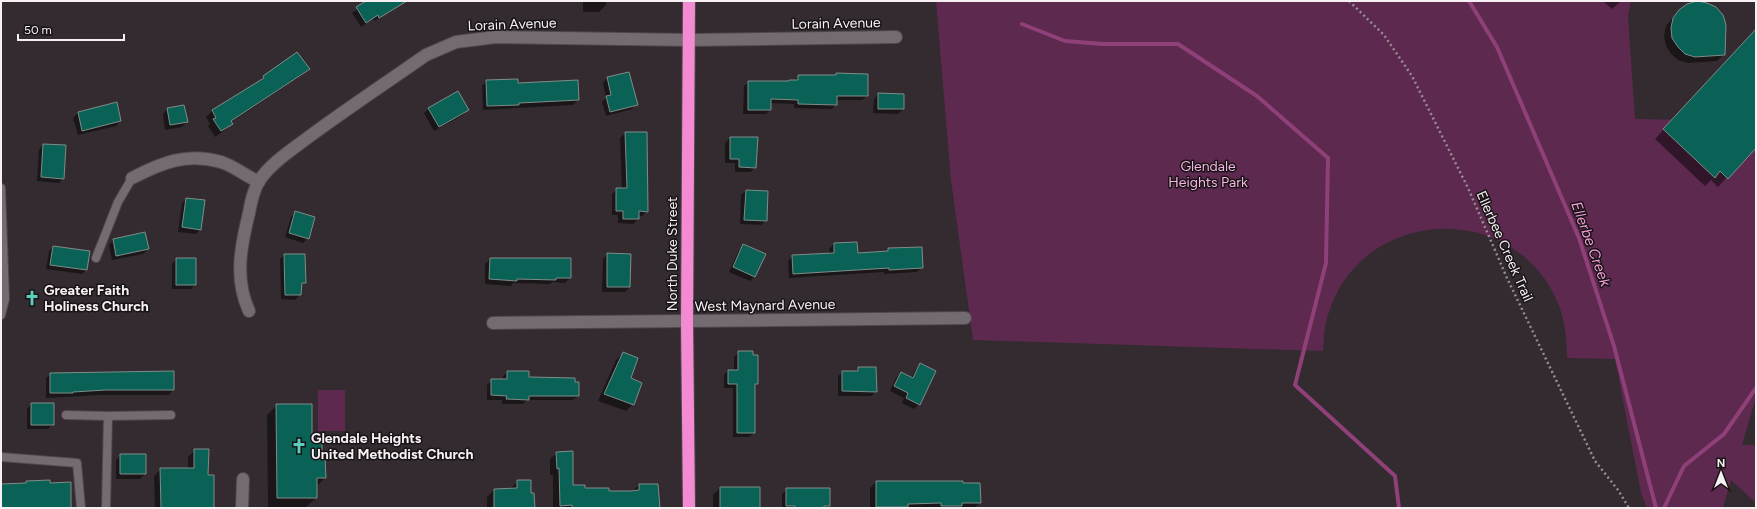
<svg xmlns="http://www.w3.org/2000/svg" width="1757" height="509" viewBox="0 0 1757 509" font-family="Figtree,sans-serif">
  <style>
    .green { fill: #5d294e }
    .shadow { fill: #0007 }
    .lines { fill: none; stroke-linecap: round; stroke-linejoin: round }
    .stream { stroke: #8f4078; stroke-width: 4 }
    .building { fill: #0a6155; stroke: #808c89 }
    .lane-casing { stroke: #4f484d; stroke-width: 10 }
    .street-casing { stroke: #4f484d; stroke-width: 14 }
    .highway-casing { stroke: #4f484d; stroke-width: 14 }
    .path { stroke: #958e92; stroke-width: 2.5; stroke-dasharray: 2 3; stroke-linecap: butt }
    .lane { stroke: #746b71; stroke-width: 8 }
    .street { stroke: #746b71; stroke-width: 12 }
    .highway { stroke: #f38ad2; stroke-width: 12 }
    .labels { text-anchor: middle; stroke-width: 3; stroke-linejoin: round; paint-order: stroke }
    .street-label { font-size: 14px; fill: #f6f0f3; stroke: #181417 }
    .park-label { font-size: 14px; fill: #f6b4df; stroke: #181417 }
    .poi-label { font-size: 14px; font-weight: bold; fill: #f6f0f3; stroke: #181417; text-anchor: start }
    .water-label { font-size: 15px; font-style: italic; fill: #f59ed9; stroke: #181417 }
  </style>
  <rect width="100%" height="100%" fill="#332b30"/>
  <path class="green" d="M 936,1 L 1631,1 L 1628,16 L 1635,119 L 1756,121 L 1756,397 L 1742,445 L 1756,445 L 1756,503 L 1731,480 L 1723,508 L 1647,508 L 1641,493 L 1615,359 L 1567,358 C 1567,338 1565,320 1557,301 C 1512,198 1360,207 1328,315 C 1324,327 1324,339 1323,351 L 973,340 L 951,180 Z
    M 318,390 L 345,390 L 345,431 L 318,431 Z"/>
  <path class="shadow" d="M 368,1 L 399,1 L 389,12 L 374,21 L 373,19 L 361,27 L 352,13 Z
    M 583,1 L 606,1 L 606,5 L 599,12 L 583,12 Z
    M 1603,1 L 1621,1 L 1612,9 Z
    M 1693,1 L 1702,1 L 1715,8 L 1724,54 L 1717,61 L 1688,63 L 1678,60 L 1671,54 L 1666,46 L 1664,36 L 1666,26 L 1679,10 Z
    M 1756,30 L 1756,146 L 1718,187 L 1711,180 L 1705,186 L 1655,139 Z
    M 308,69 L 302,75 L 230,123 L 231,124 L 225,130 L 215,137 L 208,126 L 210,124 L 206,117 L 212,111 L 258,83 L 264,76 Z
    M 628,73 L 636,104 L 632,109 L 606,116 L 602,102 L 606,98 L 603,83 L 607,78 Z
    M 799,76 L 867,96 L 862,100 L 836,100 L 836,104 L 832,109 L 794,108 L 794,104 L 770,103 L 770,110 L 766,114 L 743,114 L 744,86 L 749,82 L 788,82 L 794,81 Z
    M 487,81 L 517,84 L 577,81 L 578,100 L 573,105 L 483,110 L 482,86 Z
    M 878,94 L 903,109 L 898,114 L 873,113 L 874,99 Z
    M 116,104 L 120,121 L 116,126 L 78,135 L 73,118 L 78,113 Z
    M 429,108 L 468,110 L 463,115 L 434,131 L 424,113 Z
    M 167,109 L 186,122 L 182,127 L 165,130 L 163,114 Z
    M 625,133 L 647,211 L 642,216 L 638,216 L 638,219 L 633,224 L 618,223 L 618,215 L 612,215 L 612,194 L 617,189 L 622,189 L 620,138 Z
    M 730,138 L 757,138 L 755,167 L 751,172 L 735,172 L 735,163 L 725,163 L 725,143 Z
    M 43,145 L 63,178 L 59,183 L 37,181 L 39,150 Z
    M 746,191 L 766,221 L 761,225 L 740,224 L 741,195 Z
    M 187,199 L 200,229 L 196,234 L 178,232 L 182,203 Z
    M 296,212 L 308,238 L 303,243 L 285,237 L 291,217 Z
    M 113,240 L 148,249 L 143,254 L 112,260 L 109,245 Z
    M 834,244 L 857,254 L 885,252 L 888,249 L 921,248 L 922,267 L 917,272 L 884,274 L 884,272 L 789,278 L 788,261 L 793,256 L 830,254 L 829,249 Z
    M 744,245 L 755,276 L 750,281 L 729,272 L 739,250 Z
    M 53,247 L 86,270 L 82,274 L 46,269 L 49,251 Z
    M 608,254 L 630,255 L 630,287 L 625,292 L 602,292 L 603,259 Z
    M 284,255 L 304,255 L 304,283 L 300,287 L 300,295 L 295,300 L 281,299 L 280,259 Z
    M 176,259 L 195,285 L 191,289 L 172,289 L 172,264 Z
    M 490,259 L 570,278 L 565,283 L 552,282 L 550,284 L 513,283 L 511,286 L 485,284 L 485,264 Z
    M 739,352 L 757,384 L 754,387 L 754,433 L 749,437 L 733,437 L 733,388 L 724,388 L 724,375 L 728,370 L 734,370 L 734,357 Z
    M 623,353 L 629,379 L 633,404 L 626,411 L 598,401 L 616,360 Z
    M 920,365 L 919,404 L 914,409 L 902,403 L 904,398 L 890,391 L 896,378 L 901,373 L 911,378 L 916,369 Z
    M 858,368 L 876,392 L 871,396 L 838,396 L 838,376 L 843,372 L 855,372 Z
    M 173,372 L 173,390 L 169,395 L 100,395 L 46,398 L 46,378 L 51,374 Z
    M 507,372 L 528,378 L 578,396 L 573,400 L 527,400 L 523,404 L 502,404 L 502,400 L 487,400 L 487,385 L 492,380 L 503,380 L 503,376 Z
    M 31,404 L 53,424 L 48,429 L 27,429 L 27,409 Z
    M 277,405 L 311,438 L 321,456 L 324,456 L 325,478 L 316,487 L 316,498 L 306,507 L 268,507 L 267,415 Z
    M 195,450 L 207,476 L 213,508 L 155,508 L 154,476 L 161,469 L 188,469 L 188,457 Z
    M 557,453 L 572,486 L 608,492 L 632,491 L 639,485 L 657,485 L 659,508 L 553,508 L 553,475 L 550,475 L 550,459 Z
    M 121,455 L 145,474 L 140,479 L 116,479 L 116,460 Z
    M 518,481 L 530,494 L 534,508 L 487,508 L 487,497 L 494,490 L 510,489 Z
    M 876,482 L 980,503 L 974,508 L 870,508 L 870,488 Z
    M 720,488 L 759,488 L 759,508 L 713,508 L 713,495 Z
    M 787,489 L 829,506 L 827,508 L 782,508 L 782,494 Z"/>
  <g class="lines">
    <path class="stream" d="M 1469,1 L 1497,47 L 1579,238 L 1614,346 L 1656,508
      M 1022,24 L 1065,41 L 1103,44 L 1178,44 L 1257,96 L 1328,158 L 1326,263 L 1295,385 L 1395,476 L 1399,508
      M 1664,508 L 1684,466 L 1724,434 L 1756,388"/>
  </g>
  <path class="building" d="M 366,1 L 407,1 L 379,18 L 378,15 L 366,23 L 356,7 Z
    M 1697,1 L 1707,3 L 1716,7 L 1723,15 L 1726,25 L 1725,55 L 1695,57 L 1685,54 L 1678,47 L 1672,38 L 1671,28 L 1673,18 L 1679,10 L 1687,4 Z
    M 1756,29 L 1756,148 L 1728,179 L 1720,171 L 1715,178 L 1663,129 Z
    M 297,52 L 310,69 L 231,121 L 233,124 L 221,131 L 213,119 L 216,118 L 212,110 L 264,78 L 263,76 Z
    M 629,72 L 638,105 L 610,112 L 606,96 L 611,95 L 607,77 Z
    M 836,73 L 868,74 L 868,96 L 837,96 L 837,105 L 798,104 L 798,100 L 771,99 L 771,110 L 748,110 L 748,81 L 789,81 L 789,80 L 798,80 L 798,75 L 836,75 Z
    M 518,79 L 518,83 L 578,80 L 579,100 L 519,103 L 519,105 L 487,106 L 486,80 Z
    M 458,91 L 469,110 L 439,127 L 428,108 Z
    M 878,93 L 904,94 L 904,109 L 878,109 Z
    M 117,102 L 121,121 L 82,131 L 78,112 Z
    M 184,105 L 188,122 L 170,125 L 167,108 Z
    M 625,132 L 647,132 L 648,212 L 639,211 L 639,219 L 623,219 L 623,211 L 616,211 L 616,188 L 627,188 Z
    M 730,137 L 758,137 L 756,168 L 739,167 L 739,159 L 730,159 Z
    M 43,144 L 66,145 L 64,179 L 41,177 Z
    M 746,190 L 768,191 L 767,221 L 744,220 Z
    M 186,198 L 205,200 L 201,230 L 182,227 Z
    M 295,211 L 315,217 L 309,239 L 289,233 Z
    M 145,232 L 149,249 L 116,256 L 113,239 Z
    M 857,242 L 858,253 L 888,251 L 888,248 L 922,247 L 923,268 L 889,270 L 889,268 L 793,274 L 792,255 L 834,253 L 834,243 Z
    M 743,244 L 766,254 L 755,277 L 733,267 Z
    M 53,246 L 90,251 L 87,270 L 50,265 Z
    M 607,253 L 631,254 L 630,287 L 607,287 Z
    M 284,254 L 305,254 L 306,283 L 302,283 L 301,295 L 285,295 Z
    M 176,258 L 196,258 L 196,285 L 176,285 Z
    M 490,258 L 571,258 L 571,278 L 556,278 L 556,280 L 517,279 L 517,281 L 489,279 Z
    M 738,351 L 753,351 L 753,355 L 758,355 L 758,384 L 755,384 L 755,433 L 737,433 L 737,384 L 728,384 L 728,370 L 738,370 Z
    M 623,352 L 638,358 L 631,378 L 642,383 L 634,405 L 604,394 Z
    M 920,363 L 936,371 L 920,405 L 906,398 L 908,393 L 894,386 L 901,372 L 913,378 Z
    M 858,367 L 876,367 L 877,392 L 842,391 L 842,371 L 858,371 Z
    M 174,371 L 174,390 L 106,390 L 73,392 L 73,393 L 50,393 L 50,373 Z
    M 507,371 L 529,371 L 529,377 L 575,378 L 575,382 L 579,382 L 579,396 L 529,396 L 529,400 L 506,399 L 507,396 L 491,395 L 491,379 L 507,379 Z
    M 31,403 L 54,403 L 54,425 L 31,425 Z
    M 276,404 L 312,404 L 312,437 L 322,437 L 322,455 L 325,455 L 326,478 L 317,478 L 317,498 L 277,498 Z
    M 194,449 L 209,449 L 208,475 L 214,475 L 214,508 L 161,508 L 160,468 L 194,468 Z
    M 573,451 L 573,485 L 585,485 L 585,488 L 609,488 L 609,491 L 631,491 L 639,490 L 639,484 L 658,484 L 660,508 L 572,508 L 572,505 L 560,506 L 559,468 L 557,469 L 556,452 Z
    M 120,454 L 146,454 L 146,474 L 120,474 Z
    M 50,480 L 50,483 L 71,482 L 71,508 L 1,508 L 1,484 L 26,483 L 26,481 Z
    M 517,480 L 531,480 L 531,493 L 534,493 L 535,508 L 494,508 L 494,489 L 517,488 Z
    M 876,481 L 963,481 L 963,483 L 980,483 L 981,503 L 962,503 L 962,506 L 941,506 L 941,503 L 908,504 L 908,507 L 876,507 Z
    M 720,487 L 760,487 L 760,508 L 720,508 Z
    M 786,488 L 830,488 L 830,506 L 824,506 L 824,508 L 795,508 L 795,506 L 786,506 Z"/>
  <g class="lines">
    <defs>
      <path id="lane" d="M 1,188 L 5,299 L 1,315
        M 96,258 L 118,202 L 132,178
        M 66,415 L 108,416
        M 1,457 L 77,463 L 81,508
        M 106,508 L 108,416 L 171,415"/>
      <path id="street" d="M 132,178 C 161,163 187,152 221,162 C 234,166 246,176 259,182
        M 249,311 C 234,279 241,245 249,213 C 251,202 253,191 259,181 C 270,164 290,151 306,139 C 345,110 386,83 426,55 L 456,42 L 496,37 L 689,40 L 896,37
        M 493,323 L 965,318
        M 242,508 L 243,479"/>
      <path id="highway" d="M 689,508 L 687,321 L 689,1"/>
    </defs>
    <use href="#lane" class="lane-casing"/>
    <use href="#street" class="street-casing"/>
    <use href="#highway" class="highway-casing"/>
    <path class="path" d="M 1349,1 L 1384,35 L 1412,76 L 1468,188 L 1507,278 L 1595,461 L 1618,490 L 1629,508"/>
    <use href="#lane" class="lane"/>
    <use href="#street" class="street"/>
    <use href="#highway" class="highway"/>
  </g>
  <defs>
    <symbol id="church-bare" viewBox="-9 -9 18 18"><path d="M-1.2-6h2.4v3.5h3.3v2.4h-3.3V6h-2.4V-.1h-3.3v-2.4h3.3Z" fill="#5bcebb" stroke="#181417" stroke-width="2.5" paint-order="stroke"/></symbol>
  </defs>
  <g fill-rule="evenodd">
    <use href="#church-bare" x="21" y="287" width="22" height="22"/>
    <use href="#church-bare" x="288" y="435" width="22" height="22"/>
  </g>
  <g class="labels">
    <g class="street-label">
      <text transform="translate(836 23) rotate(-1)" y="5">Lorain Avenue</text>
      <text transform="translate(512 24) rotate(-2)" y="5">Lorain Avenue</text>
      <text transform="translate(1505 246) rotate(66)" y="5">Ellerbee Creek Trail</text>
      <text transform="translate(672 254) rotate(-90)" y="5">North Duke Street</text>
      <text transform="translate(765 305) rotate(-1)" y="5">West Maynard Avenue</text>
    </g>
    <g class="park-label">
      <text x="1208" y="171">Glendale<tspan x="1208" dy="16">Heights Park</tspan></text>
    </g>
    <g class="poi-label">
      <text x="44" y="295">Greater Faith<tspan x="44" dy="16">Holiness Church</tspan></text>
      <text x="311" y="443">Glendale Heights<tspan x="311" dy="16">United Methodist Church</tspan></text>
    </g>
    <g class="water-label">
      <text transform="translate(1591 244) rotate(70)" y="5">Ellerbe Creek</text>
    </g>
  </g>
  <rect width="1757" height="509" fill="none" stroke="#f6f0f3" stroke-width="4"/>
  <g transform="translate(1721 473)" stroke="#181417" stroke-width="3" paint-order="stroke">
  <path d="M0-3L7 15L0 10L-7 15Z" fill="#f6f0f3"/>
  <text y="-6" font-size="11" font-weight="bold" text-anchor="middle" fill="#f6f0f3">N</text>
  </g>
  <path d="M18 34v6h106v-6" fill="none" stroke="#f6f0f3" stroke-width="2"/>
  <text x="24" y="34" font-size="12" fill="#f6f0f3" stroke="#181417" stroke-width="3" paint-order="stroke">50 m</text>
</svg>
